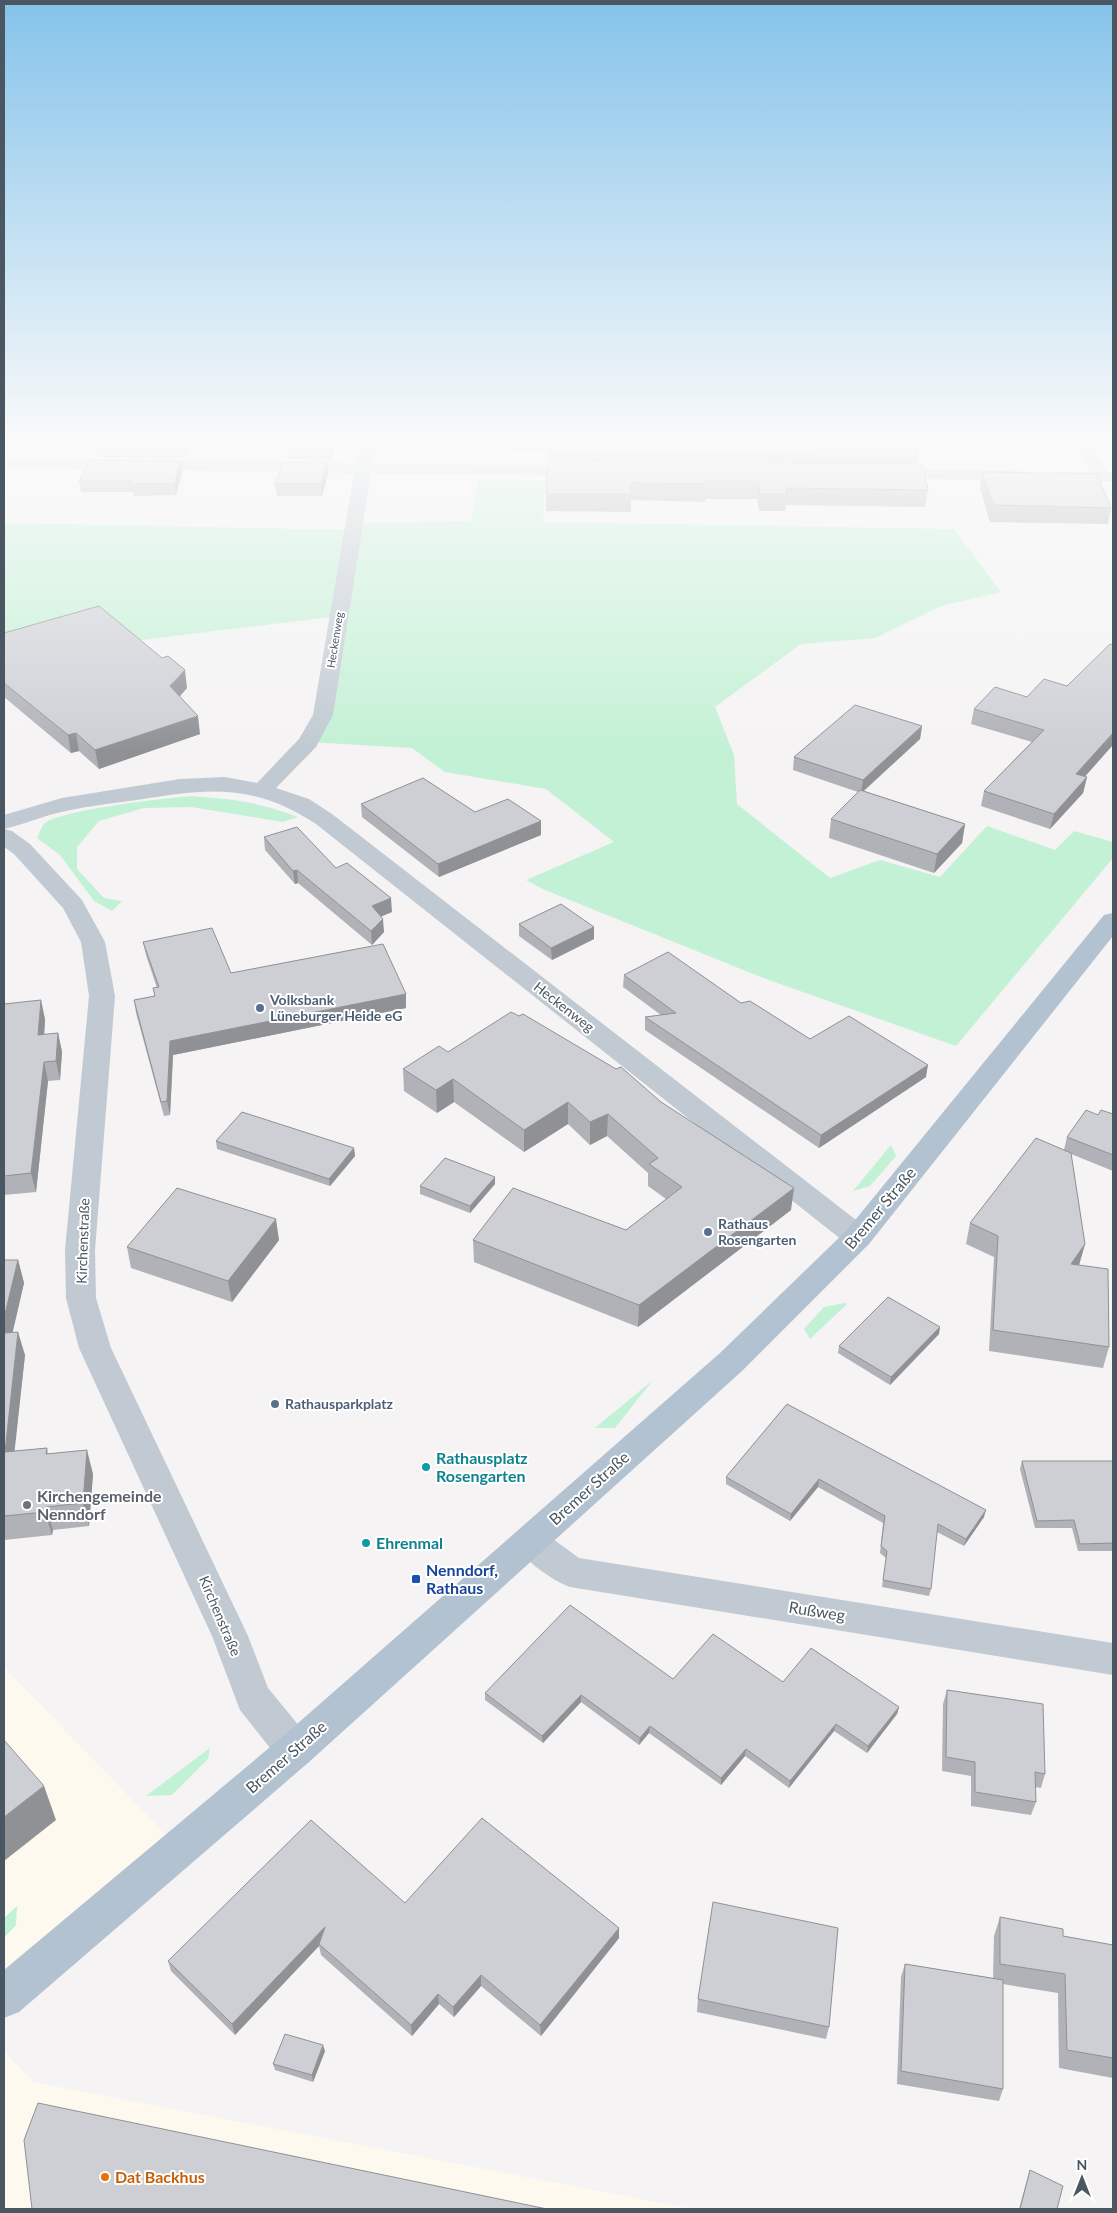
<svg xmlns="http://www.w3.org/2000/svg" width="1117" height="2213" viewBox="0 0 1117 2213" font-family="Lato,sans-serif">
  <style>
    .commercial { fill: #fdf9ef }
    .green { fill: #c3f1d5 }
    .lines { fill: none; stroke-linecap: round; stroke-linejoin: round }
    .minor { fill: #c1cad2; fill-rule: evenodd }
    .major { fill: #b3c2d1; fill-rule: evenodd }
    .wall { fill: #b0b2b7 }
    .shaded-wall { fill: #909195 }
    .building { fill: #cdcfd5; stroke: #909195 }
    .service-dot { fill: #5c6f8a; stroke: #fff; stroke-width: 2 }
    .culture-dot { fill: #0f9aa8; stroke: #fff; stroke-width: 2 }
    .worship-dot { fill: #6b7280; stroke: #fff; stroke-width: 2 }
    .transit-dot { fill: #1a4fb4; stroke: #fff; stroke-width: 2 }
    .food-dot { fill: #e8710a; stroke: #fff; stroke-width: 2 }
    .labels { text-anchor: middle; stroke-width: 4; stroke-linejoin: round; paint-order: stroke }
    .far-street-label { font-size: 11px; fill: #4a5661; stroke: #fff }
    .service-label { font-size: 14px; font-weight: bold; fill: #4e5e75; stroke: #fff; text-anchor: start }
    .street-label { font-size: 14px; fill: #4a5661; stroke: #fff }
    .near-street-label { font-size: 16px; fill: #4a5661; stroke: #fff }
    .near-culture-label { font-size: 16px; font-weight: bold; fill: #0d838f; stroke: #fff; text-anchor: start }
    .near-worship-label { font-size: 16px; font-weight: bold; fill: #5b616d; stroke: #fff; text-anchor: start }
    .near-transit-label { font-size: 16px; font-weight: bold; fill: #164399; stroke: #fff; text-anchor: start }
    .near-food-label { font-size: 16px; font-weight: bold; fill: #c56008; stroke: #fff; text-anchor: start }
  </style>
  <rect width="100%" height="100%" fill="#f5f3f3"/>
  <path class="commercial" d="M 6,1669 L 171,1840 L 8,1992 L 4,2001 L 4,1670 Z
    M 4,2051 L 33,2082 L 693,2209 L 4,2209 Z"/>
  <path class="green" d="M 478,479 L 546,480 L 543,522 L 954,529 L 1001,592 L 941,606 L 875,638 L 801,644 L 715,707 L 734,755 L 737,804 L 830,878 L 880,860 L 940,877 L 987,826 L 1055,850 L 1074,831 L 1113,842 L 1113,858 L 956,1046 L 766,979 L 545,890 L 526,880 L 614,842 L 546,789 L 445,772 L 412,748 L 308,742 L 339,616 L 125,642 L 4,652 L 4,523 L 353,530 L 354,523 L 471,521 Z
    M 191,796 C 233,799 258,802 298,817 L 283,822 L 191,807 L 144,808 L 99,821 L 77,847 L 77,869 L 104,898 L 122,901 L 112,911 L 94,901 L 60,855 L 37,838 C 39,835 41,827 44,824 C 58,810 167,798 191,796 Z
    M 891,1145 L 896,1156 L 870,1186 L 853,1191 Z
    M 844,1303 L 847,1304 L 810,1339 L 804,1329 L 824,1307 Z
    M 653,1380 L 615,1428 L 595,1428 Z
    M 210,1748 L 208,1759 L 172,1795 L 146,1796 Z
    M 17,1906 L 16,1925 L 4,1938 L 4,1918 Z"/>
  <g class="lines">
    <path class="minor" d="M 360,440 L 376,440 L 373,463 L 585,466 L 591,467 L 593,471 L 591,475 L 585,476 L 371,473 L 333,715 L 316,747 L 276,788 L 309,799 L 332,814 L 869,1230 L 873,1237 L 869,1244 L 858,1248 L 847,1244 L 316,824 C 254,783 208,788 137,800 C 114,803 89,806 66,811 C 45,815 25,824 4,829 L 4,815 L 62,798 L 180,779 L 225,777 L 257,783 L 299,739 L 313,715 L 354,473 L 4,468 L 4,458 L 356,463 Z
      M 1072,440 L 1088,440 L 1107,472 L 1113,472 L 1113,482 L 1054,480 L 1052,476 L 1054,472 L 1090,472 Z
      M 888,469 L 1020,471 L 1026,472 L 1028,476 L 1026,480 L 1020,481 L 882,478 L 880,474 L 882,470 Z
      M 4,829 L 12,831 L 30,844 L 82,900 L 105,942 L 115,996 L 95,1250 L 96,1298 L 111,1348 L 248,1636 L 268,1688 L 309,1738 L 314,1750 L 309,1762 L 295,1768 L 281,1762 L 240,1710 L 212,1636 L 79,1348 L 66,1298 L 65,1250 L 89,996 L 81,942 L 63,908 L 14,854 L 4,847 Z
      M 530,1527 L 542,1531 L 579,1558 L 1113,1643 L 1113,1675 L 570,1587 C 551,1580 522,1559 513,1541 L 518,1531 Z"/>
    <path class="major" d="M 1113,913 L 1113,936 L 869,1244 L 742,1371 L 309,1762 L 19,2012 L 4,2018 L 4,1970 L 281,1738 L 720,1353 L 847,1230 L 1104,915 Z"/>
  </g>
  <path class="wall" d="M 100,440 L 191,440 L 186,458 L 98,457 L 97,446 Z
    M 335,440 L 331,460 L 289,459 L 288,449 Z
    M 479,440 L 915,440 L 919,448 L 917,464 L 928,490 L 925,507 L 786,505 L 785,511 L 759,511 L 757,499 L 706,499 L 705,502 L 631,500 L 631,512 L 546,511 L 546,494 L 549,451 L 479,450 Z
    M 1109,440 L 1113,440 L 1113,446 L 1111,446 Z
    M 181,461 L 182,472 L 176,495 L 134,496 L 133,492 L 81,492 L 79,481 Z
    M 327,462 L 328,474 L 322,496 L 277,496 L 275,484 Z
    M 982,472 L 1111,508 L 1108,524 L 990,522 L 980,489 Z
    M 4,633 L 187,688 L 179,697 L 200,734 L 99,769 L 79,751 L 71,753 L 4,697 Z
    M 1027,697 L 1085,777 L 1087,777 L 1083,793 L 1050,829 L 981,806 L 984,791 L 1032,742 L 971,724 L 974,709 Z
    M 922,726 L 920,739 L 864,791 L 965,824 L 962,843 L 934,873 L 829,838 L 831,819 L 858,792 L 793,770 L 794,757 Z
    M 361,804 L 475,812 L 541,821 L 541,835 L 439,877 L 362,817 Z
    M 264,837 L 336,868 L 392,912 L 381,916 L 384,932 L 372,945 L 298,883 L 295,884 L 265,850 Z
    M 519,924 L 594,927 L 594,939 L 552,960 L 519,936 Z
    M 143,942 L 231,973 L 406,994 L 406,1008 L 173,1055 L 170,1115 L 164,1116 L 136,1013 L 134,1000 L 155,996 L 153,988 L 157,988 L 146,955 Z
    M 624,975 L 741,1003 L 810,1039 L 926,1077 L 819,1148 L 645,1030 L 645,1017 L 661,1015 L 623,987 Z
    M 4,1004 L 45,1019 L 44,1035 L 58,1033 L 62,1052 L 60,1080 L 48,1081 L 36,1192 L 4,1195 Z
    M 448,1052 L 661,1102 L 791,1210 L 638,1327 L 474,1262 L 473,1240 L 626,1230 L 666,1199 L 648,1186 L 648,1173 L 607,1136 L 590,1145 L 568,1124 L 524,1152 L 454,1102 L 437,1113 L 404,1091 L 403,1069 Z
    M 1113,1114 L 1113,1171 L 1071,1154 L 1085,1244 L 1079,1265 L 1109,1347 L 1103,1368 L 989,1351 L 994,1257 L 966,1244 L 970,1223 L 1064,1150 L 1067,1137 L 1098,1115 Z
    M 216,1141 L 354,1148 L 355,1156 L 330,1186 L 217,1149 Z
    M 495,1184 L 470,1213 L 420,1194 L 420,1186 Z
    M 279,1240 L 232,1302 L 131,1268 L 127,1247 Z
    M 4,1260 L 18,1260 L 24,1283 L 12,1333 L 25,1355 L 14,1451 L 47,1448 L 48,1454 L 93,1474 L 89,1526 L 53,1530 L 52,1535 L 4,1540 Z
    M 939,1334 L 890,1385 L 838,1353 L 839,1346 Z
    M 787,1404 L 984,1517 L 964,1546 L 937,1532 L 931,1589 L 929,1596 L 882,1587 L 886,1558 L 880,1553 L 883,1523 L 818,1487 L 790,1521 L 726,1484 L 726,1477 Z
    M 1022,1461 L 1113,1461 L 1113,1551 L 1078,1551 L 1072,1528 L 1035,1528 L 1020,1469 Z
    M 673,1679 L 783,1682 L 899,1707 L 897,1714 L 867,1753 L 834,1731 L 789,1788 L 745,1756 L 721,1785 L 649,1733 L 639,1745 L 581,1702 L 543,1743 L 485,1700 L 485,1693 Z
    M 947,1690 L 1045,1774 L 1041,1788 L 1035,1787 L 1036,1802 L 1031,1815 L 971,1806 L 971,1776 L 942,1771 L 943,1704 Z
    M 405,1903 L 619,1938 L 541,2036 L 481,1986 L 454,2017 L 439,2004 L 412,2036 L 321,1955 L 319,1946 L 235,2035 L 171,1971 L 168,1961 Z
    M 1000,1917 L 1063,1936 L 1113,1945 L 1113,2078 L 1059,2068 L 1058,1993 L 1003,1984 L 1003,2089 L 999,2101 L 897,2084 L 901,1977 L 905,1964 L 993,1978 L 994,1936 Z
    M 698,1999 L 829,2027 L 826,2039 L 697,2012 Z
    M 325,2051 L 313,2082 L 275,2070 L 273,2064 Z
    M 1030,2170 L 1057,2209 L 1019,2209 L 1028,2176 Z"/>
  <path class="shaded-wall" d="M 187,440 L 191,440 L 186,458 L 185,447 Z
    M 332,440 L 335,440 L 331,460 L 330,449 Z
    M 181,461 L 182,472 L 176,495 L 174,484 Z
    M 327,462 L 328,474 L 322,496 L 321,484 Z
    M 185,670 L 187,688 L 173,704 L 170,686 Z
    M 198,716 L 200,734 L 99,769 L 95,750 Z
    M 922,726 L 920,739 L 861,793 L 863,780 Z
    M 76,733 L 79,751 L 71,753 L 68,735 Z
    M 1113,733 L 1113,745 L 1073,790 L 1076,774 Z
    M 1087,777 L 1083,793 L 1050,829 L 1054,814 Z
    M 541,821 L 541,835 L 439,877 L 438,864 Z
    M 965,824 L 962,843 L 934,873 L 937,854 Z
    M 297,870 L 298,883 L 295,884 L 293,871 Z
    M 391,898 L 392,912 L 373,920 L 372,906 Z
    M 383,919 L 384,932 L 372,945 L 371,931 Z
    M 594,927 L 594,939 L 552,960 L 551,948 Z
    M 406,994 L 406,1008 L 173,1055 L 170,1115 L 167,1101 L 170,1041 Z
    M 41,1000 L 45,1019 L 43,1054 L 38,1035 Z
    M 58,1033 L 62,1052 L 60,1080 L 56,1061 Z
    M 44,1062 L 48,1081 L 36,1192 L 31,1173 Z
    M 928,1065 L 926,1077 L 819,1148 L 821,1135 Z
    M 453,1079 L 454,1102 L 437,1113 L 436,1090 Z
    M 568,1102 L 568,1124 L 524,1152 L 524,1130 Z
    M 608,1114 L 607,1136 L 590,1145 L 590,1122 Z
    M 354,1148 L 355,1156 L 330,1186 L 329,1179 Z
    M 495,1177 L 495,1184 L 470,1213 L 470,1206 Z
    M 794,1188 L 791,1210 L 638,1327 L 639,1305 Z
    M 276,1219 L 279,1240 L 232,1302 L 228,1281 Z
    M 1085,1244 L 1079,1265 L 1071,1264 Z
    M 18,1260 L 24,1283 L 7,1357 L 4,1347 L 4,1318 Z
    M 940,1327 L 939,1334 L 890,1385 L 891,1377 Z
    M 18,1332 L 25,1355 L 12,1475 L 5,1452 Z
    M 87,1450 L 93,1474 L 89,1526 L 83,1503 Z
    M 819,1479 L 818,1487 L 790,1521 L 791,1514 Z
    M 46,1507 L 53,1530 L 52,1535 L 45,1512 Z
    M 986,1510 L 984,1517 L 964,1546 L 966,1539 Z
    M 581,1695 L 581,1702 L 543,1743 L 542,1736 Z
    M 899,1707 L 897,1714 L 867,1753 L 868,1746 Z
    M 836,1724 L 834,1731 L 789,1788 L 790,1781 Z
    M 650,1726 L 649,1733 L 639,1745 L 640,1738 Z
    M 746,1749 L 745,1756 L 721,1785 L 721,1778 Z
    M 44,1786 L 56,1820 L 4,1861 L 4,1817 Z
    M 325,1927 L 319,1944 L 319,1946 L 235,2035 L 232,2024 Z
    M 619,1928 L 619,1938 L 541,2036 L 540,2025 Z
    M 481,1975 L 481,1986 L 454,2017 L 453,2007 Z
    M 438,1994 L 439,2004 L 412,2036 L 411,2025 Z
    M 323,2045 L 325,2051 L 313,2082 L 312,2075 Z"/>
  <path class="building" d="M 100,440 L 187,440 L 185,447 L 97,446 Z
    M 290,440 L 332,440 L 330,449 L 288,449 Z
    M 532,440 L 915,440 L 919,448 L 916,447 L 918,457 L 549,453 L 550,441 Z
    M 90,460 L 181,461 L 174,484 L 132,484 L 133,481 L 79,481 Z
    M 548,460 L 922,464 L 928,490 L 786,488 L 787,494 L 760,494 L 758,481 L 706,481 L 706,484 L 631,483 L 631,494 L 546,494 Z
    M 283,462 L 327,462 L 321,484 L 275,484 Z
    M 982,472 L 1097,474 L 1111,508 L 993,505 Z
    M 99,606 L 162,658 L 168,656 L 185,670 L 170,686 L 198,716 L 95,750 L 76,733 L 68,735 L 4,683 L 4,633 Z
    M 1110,644 L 1113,645 L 1113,733 L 1076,774 L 1087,777 L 1054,814 L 984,791 L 1044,730 L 974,709 L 995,687 L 1027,697 L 1044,679 L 1067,686 Z
    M 855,705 L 922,726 L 863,780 L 794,757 Z
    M 423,778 L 475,812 L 508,799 L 541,821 L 438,864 L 361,804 Z
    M 860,790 L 965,824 L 937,854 L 831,819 Z
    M 297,827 L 336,868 L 347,863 L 391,898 L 372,906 L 383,919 L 371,931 L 297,870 L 293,871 L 264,837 Z
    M 561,904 L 594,927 L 551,948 L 519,924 Z
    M 212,928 L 231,973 L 383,944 L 406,994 L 170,1041 L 167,1101 L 161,1102 L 134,1000 L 155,996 L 153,988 L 159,987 L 143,942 Z
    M 668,952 L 741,1003 L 750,1001 L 810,1039 L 849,1016 L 928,1065 L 821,1135 L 645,1017 L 676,1013 L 624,975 Z
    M 41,1000 L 38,1035 L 58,1033 L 56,1061 L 44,1062 L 31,1173 L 4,1176 L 4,1004 Z
    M 511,1012 L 519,1016 L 523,1014 L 616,1069 L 621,1067 L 661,1102 L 794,1188 L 639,1305 L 473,1240 L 513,1188 L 626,1230 L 682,1187 L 649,1164 L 658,1158 L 608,1114 L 590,1122 L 568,1102 L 524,1130 L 453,1079 L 436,1090 L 403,1069 L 439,1046 L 448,1052 Z
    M 1086,1110 L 1098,1115 L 1101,1110 L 1113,1114 L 1113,1155 L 1067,1137 Z
    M 242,1112 L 354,1148 L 329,1179 L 216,1141 Z
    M 1036,1138 L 1071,1153 L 1085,1244 L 1071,1264 L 1108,1269 L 1109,1347 L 993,1330 L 998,1236 L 970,1223 Z
    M 445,1158 L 495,1177 L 470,1206 L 420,1186 Z
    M 177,1188 L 276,1219 L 228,1281 L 127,1247 Z
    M 4,1260 L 18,1260 L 4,1318 Z
    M 888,1297 L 940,1327 L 891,1377 L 839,1346 Z
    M 18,1332 L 5,1452 L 47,1448 L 46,1454 L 87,1450 L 83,1503 L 46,1507 L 45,1512 L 4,1516 L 4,1333 Z
    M 787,1404 L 986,1510 L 966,1539 L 938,1524 L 931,1589 L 883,1580 L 887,1551 L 881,1546 L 885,1516 L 819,1479 L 791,1514 L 726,1477 Z
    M 1022,1461 L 1113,1461 L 1113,1543 L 1080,1544 L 1074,1520 L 1037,1521 Z
    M 570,1605 L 673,1679 L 713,1634 L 783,1682 L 811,1648 L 899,1707 L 868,1746 L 836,1724 L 790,1781 L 746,1749 L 721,1778 L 650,1726 L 640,1738 L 581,1695 L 542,1736 L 485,1693 Z
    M 947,1690 L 1043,1704 L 1045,1774 L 1035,1772 L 1036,1802 L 975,1792 L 975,1762 L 946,1757 Z
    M 4,1740 L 44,1786 L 4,1817 Z
    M 482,1818 L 619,1928 L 540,2025 L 481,1975 L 453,2007 L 438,1994 L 411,2025 L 319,1944 L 325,1927 L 232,2024 L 168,1961 L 311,1820 L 405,1903 Z
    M 713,1902 L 838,1928 L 829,2027 L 698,1999 Z
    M 1000,1917 L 1063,1929 L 1063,1936 L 1113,1945 L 1113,2058 L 1067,2050 L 1065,1974 L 1000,1964 Z
    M 905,1964 L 1003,1980 L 1003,2089 L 901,2071 Z
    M 285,2034 L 323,2045 L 312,2075 L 273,2064 Z
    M 38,2103 L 547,2209 L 32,2209 L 24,2140 Z
    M 1030,2170 L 1063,2186 L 1057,2209 L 1020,2209 Z"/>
  <linearGradient id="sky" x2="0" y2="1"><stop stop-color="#85c3ea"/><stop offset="0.59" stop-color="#fafafa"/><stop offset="1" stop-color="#fafafa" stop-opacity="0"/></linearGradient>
  <rect width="1117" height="750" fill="url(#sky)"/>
  <g class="service-dot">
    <circle cx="260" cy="1008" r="5"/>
    <circle cx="708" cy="1232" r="5"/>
    <circle cx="275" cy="1404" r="5"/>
  </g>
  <g class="culture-dot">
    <circle cx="426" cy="1467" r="5"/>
    <circle cx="366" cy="1543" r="5"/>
  </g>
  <circle class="worship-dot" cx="27" cy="1505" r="5"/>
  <rect class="transit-dot" x="411" y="1574" width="10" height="10" rx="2.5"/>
  <circle class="food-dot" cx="105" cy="2177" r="5"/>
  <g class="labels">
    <g class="far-street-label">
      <text transform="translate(335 640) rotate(-81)" y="4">Heckenweg</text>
    </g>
    <g class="service-label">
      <text x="270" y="1005">Volksbank<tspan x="270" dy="16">Lüneburger Heide eG</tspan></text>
      <text x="718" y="1229">Rathaus<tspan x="718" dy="16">Rosengarten</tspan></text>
      <text x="285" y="1409">Rathausparkplatz</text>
    </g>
    <g class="street-label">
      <text transform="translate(564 1007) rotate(38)" y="5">Heckenweg</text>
      <text transform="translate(83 1241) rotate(-88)" y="5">Kirchenstraße</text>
      <text transform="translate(220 1616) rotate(67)" y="5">Kirchenstraße</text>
    </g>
    <g class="near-street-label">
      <text transform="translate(880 1208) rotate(-50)" y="6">Bremer Straße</text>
      <text transform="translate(589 1488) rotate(-42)" y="6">Bremer Straße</text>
      <text transform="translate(817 1611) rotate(9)" y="6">Rußweg</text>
      <text transform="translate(286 1757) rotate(-41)" y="6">Bremer Straße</text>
    </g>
    <g class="near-culture-label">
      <text x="436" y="1464">Rathausplatz<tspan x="436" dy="18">Rosengarten</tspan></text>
      <text x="376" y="1549">Ehrenmal</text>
    </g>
    <g class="near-worship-label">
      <text x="37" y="1502">Kirchengemeinde<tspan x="37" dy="18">Nenndorf</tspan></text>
    </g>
    <g class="near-transit-label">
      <text x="426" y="1576">Nenndorf,<tspan x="426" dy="18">Rathaus</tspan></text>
    </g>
    <g class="near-food-label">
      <text x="115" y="2183">Dat Backhus</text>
    </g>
  </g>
  <rect width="1117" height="2213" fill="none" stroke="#4a5661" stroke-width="10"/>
  <g transform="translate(1082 2178)" stroke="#ffffff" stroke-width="4" paint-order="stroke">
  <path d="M0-4L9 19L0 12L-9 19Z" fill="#4a5661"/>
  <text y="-8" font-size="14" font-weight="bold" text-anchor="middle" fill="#4a5661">N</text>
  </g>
</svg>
